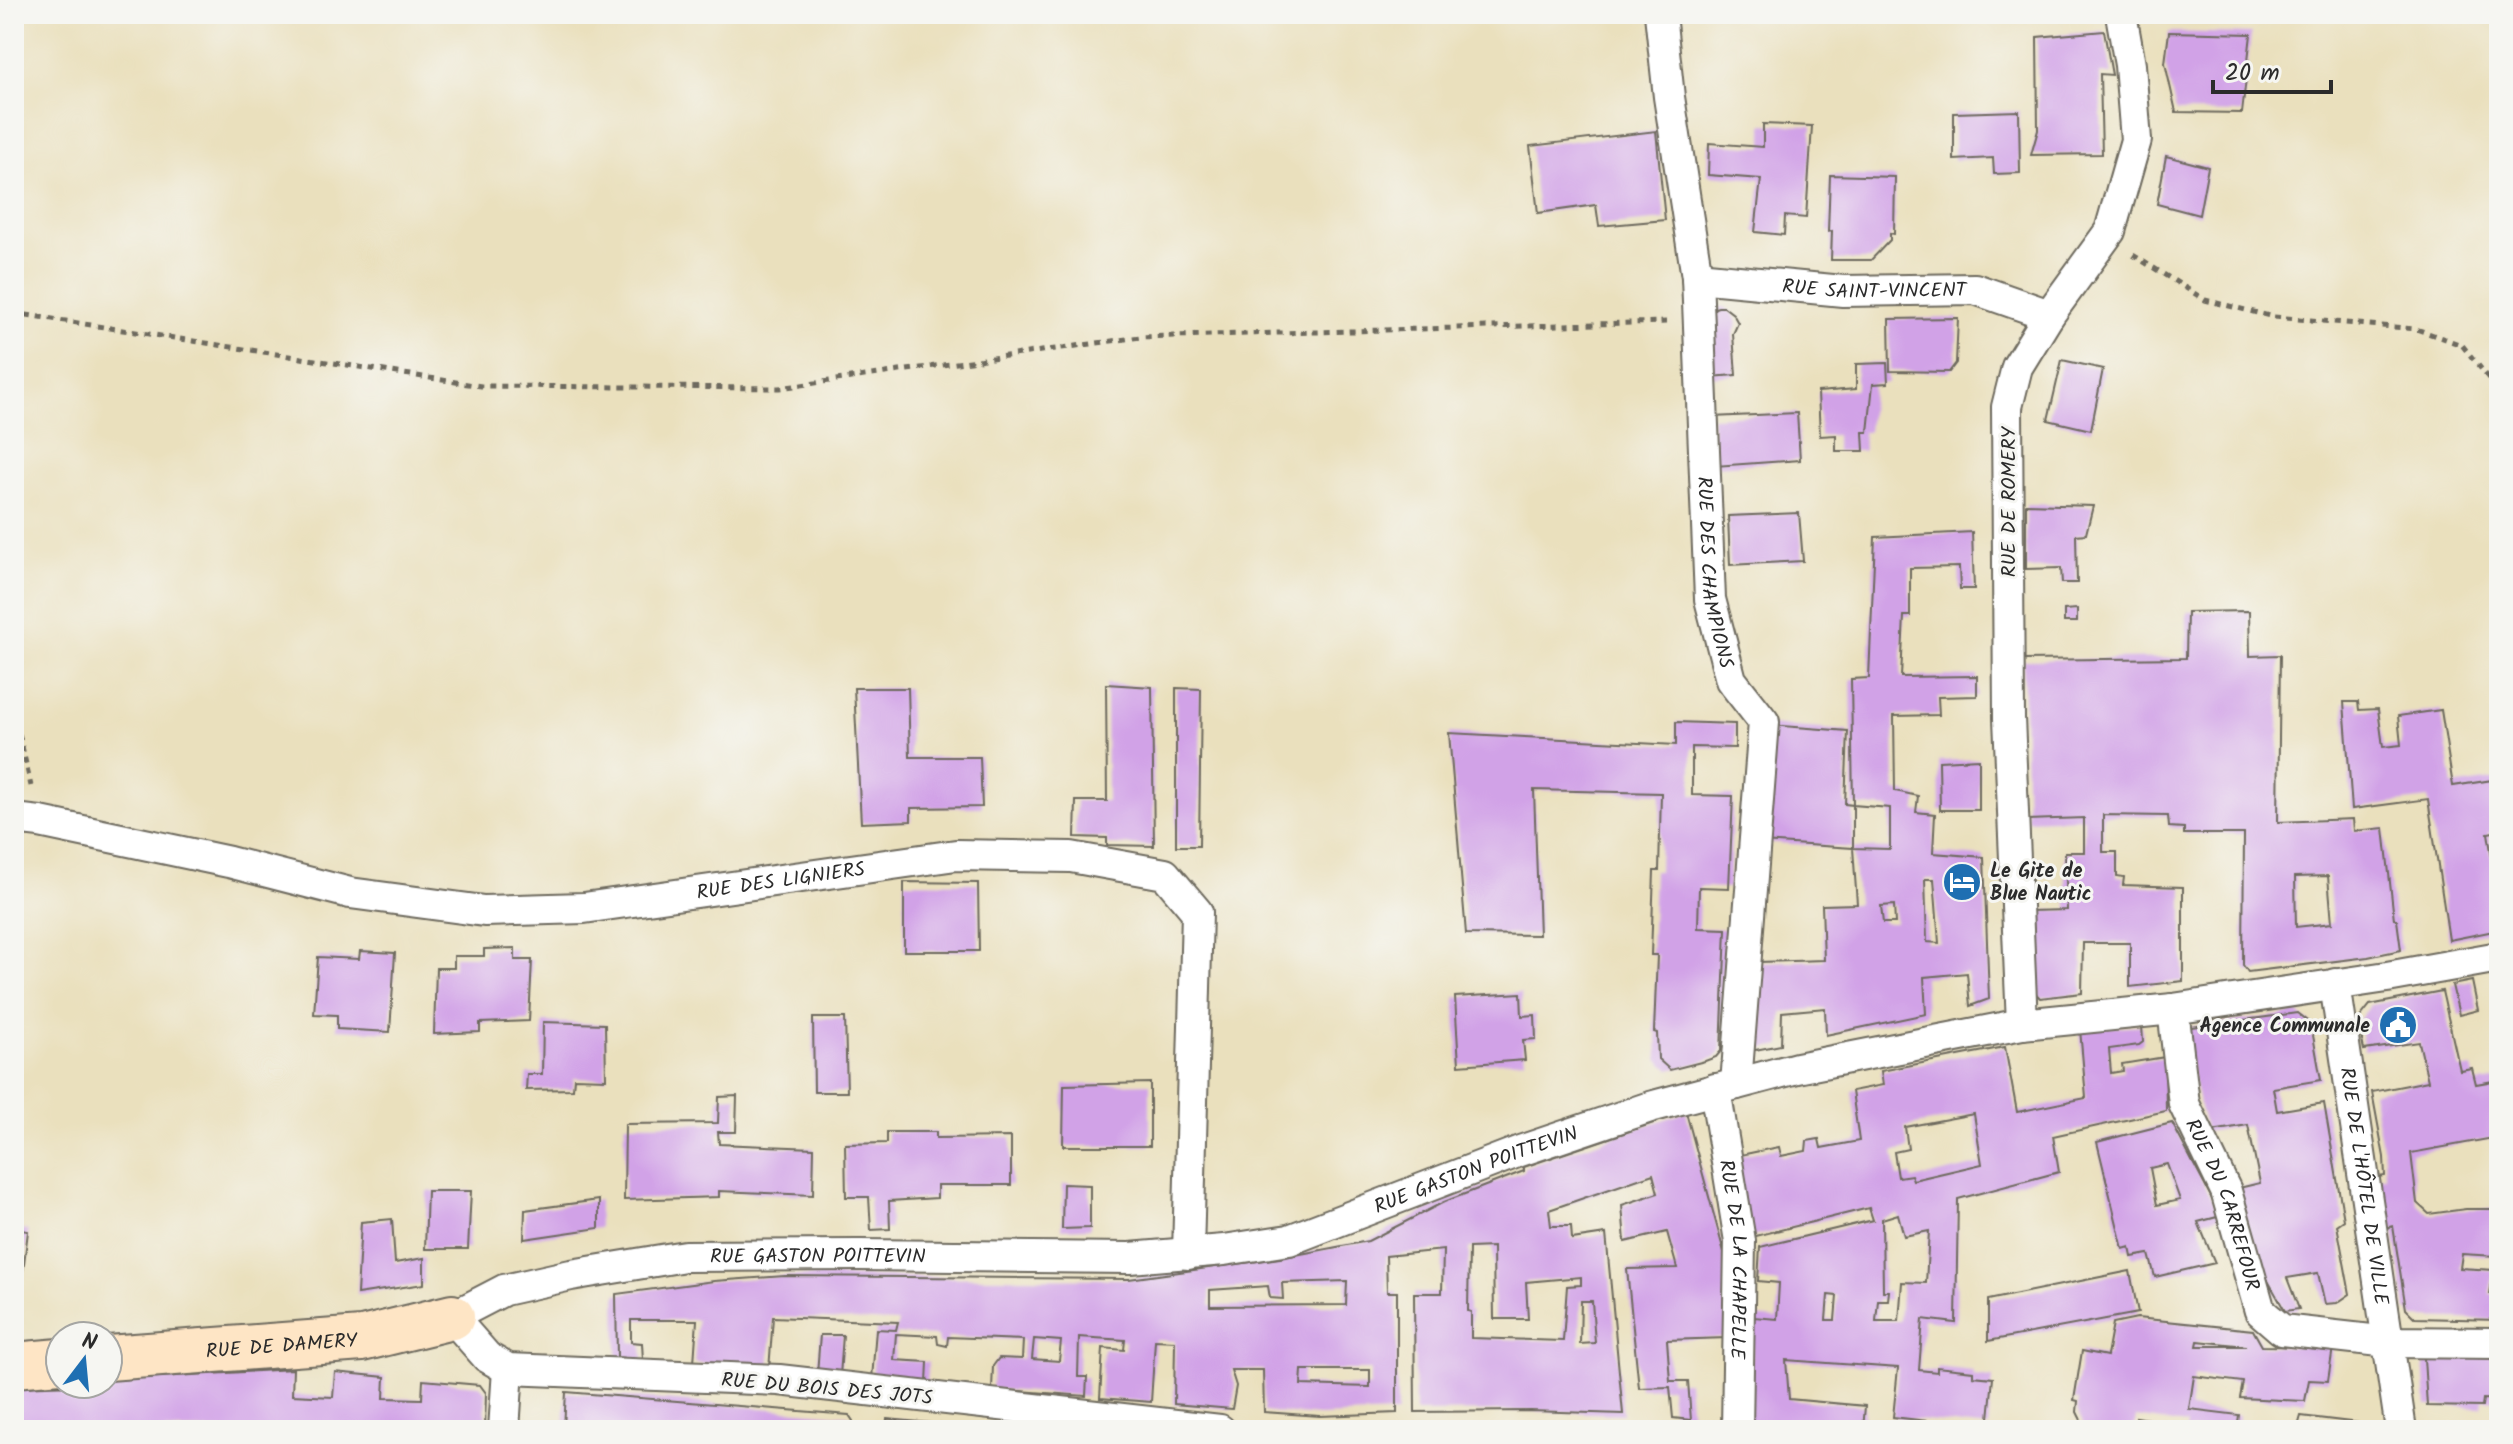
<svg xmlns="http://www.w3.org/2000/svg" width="2513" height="1444" viewBox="0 0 2513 1444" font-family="Kalam,sans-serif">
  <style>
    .building { fill: #d1a2e7; fill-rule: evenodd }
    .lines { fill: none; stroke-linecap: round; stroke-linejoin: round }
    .minor-casing { stroke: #6e6a5e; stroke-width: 34 }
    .secondary-casing { stroke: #6e6a5e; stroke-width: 48 }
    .path { stroke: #6e6a5e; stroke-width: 5; stroke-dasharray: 6 6; stroke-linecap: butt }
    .minor { stroke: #fff; stroke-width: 30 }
    .secondary { stroke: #fee5c5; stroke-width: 44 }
    .labels { text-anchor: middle; stroke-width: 6; stroke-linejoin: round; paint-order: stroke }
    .street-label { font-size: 20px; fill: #2b2b2b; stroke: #f6f6f2 }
    .poi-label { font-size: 20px; font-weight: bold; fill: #2b2b2b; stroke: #f6f6f2; text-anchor: start }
  </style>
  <rect width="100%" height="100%" fill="#f6f6f2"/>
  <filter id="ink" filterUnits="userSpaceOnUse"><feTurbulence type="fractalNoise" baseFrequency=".0125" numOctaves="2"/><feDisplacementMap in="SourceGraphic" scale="16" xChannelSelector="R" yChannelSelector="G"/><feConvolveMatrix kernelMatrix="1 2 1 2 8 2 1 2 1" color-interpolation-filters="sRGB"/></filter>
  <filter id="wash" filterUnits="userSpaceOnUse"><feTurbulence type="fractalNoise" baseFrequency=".006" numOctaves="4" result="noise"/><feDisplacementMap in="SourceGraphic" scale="32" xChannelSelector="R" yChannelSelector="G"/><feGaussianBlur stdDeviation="1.8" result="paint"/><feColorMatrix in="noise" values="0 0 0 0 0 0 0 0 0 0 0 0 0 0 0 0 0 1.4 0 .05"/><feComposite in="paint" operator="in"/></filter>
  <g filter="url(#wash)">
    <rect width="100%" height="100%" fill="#eae0bd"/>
    <g id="blocks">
      <path class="building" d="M 2104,31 L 2112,75 L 2100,74 L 2102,154 L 2031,155 L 2038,130 L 2037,37 Z
        M 2169,32 L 2251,34 L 2242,113 L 2176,112 L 2165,63 Z
        M 2019,111 L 2020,173 L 1994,174 L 1993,158 L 1954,160 L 1954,113 Z
        M 1763,124 L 1812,126 L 1806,218 L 1785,216 L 1784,235 L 1755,232 L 1761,179 L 1708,175 L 1709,143 L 1763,147 Z
        M 1656,131 L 1665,220 L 1599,226 L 1596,205 L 1538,213 L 1530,146 Z
        M 2166,156 L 2208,167 L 2199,215 L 2157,204 Z
        M 1830,175 L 1895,177 L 1894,234 L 1890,233 L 1890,240 L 1871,260 L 1831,260 L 1832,231 L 1828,232 Z
        M 1718,307 L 1724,307 L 1733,314 L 1738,323 L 1733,334 L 1736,375 L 1710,377 L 1709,310 Z
        M 1958,318 L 1956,363 L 1949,372 L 1890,371 L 1889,319 Z
        M 2062,360 L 2103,369 L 2091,430 L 2048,420 Z
        M 1887,363 L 1888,383 L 1873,384 L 1868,432 L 1863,432 L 1864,451 L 1836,451 L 1836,435 L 1820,436 L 1818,392 L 1856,389 L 1856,364 Z
        M 1797,413 L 1800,460 L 1715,466 L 1712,417 Z
        M 2026,504 L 2093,506 L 2086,534 L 2076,535 L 2077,583 L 2062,583 L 2061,568 L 2026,569 Z
        M 1799,513 L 1803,561 L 1730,565 L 1728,516 Z
        M 1972,532 L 1974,589 L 1960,589 L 1959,567 L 1910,568 L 1910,616 L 1904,616 L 1901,677 L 1977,676 L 1977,696 L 1938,697 L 1939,715 L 1894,716 L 1895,791 L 1918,796 L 1916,812 L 1935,814 L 1933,853 L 1984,857 L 1989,999 L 1970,1006 L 1967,973 L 1924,977 L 1926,1014 L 1826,1035 L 1825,1008 L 1782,1012 L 1781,1045 L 1750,1051 L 1759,962 L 1824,960 L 1822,905 L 1857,904 L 1853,848 L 1761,842 L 1768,725 L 1848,731 L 1845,804 L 1853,805 L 1853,848 L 1890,849 L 1890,808 L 1853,805 L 1851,679 L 1869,678 L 1875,537 ZM 1925,879 L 1934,879 L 1939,943 L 1927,942 ZM 1894,905 L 1895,923 L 1883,923 L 1881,906 Z
        M 2077,609 L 2077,622 L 2064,622 L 2064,610 Z
        M 2249,611 L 2250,656 L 2280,655 L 2278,822 L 2353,819 L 2354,831 L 2384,828 L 2394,919 L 2397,920 L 2401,950 L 2368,957 L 2248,972 L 2243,965 L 2244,834 L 2184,834 L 2184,828 L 2169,827 L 2168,816 L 2103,815 L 2103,852 L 2117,852 L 2117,876 L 2124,877 L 2123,885 L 2183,887 L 2183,981 L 2130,987 L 2130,943 L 2083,943 L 2082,993 L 2040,998 L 2031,988 L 2029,911 L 2067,910 L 2065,852 L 2084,852 L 2084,818 L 2027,820 L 2023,660 L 2186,658 L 2187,612 ZM 2328,876 L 2332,923 L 2296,927 L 2295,877 Z
        M 1106,684 L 1152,687 L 1154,846 L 1107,845 L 1107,838 L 1075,837 L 1076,801 L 1107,801 Z
        M 854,688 L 908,688 L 910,757 L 980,757 L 982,807 L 911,808 L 911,821 L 861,823 Z
        M 1176,688 L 1201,689 L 1199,846 L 1176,846 Z
        M 2344,702 L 2358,702 L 2359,710 L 2378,709 L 2383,747 L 2401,745 L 2398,716 L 2441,710 L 2453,786 L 2499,779 L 2499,831 L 2488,833 L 2499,901 L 2499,930 L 2449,940 L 2428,799 L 2352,809 Z
        M 1676,722 L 1735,724 L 1735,748 L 1692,747 L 1692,795 L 1733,796 L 1729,888 L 1699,887 L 1698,928 L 1726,929 L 1721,1051 L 1716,1057 L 1705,1061 L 1670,1070 L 1658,1059 L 1657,1033 L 1654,1032 L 1657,955 L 1651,955 L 1654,871 L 1659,871 L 1661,793 L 1534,790 L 1539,935 L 1466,934 L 1449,733 L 1676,745 Z
        M 1979,759 L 1979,810 L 1940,810 L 1939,761 Z
        M 904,882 L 978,883 L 979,951 L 904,951 Z
        M 515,948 L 515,960 L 532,960 L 529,1021 L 480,1023 L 480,1032 L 434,1034 L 436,968 L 454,968 L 454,956 L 484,956 L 484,949 Z
        M 360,951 L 395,953 L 390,1032 L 337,1029 L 337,1015 L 314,1014 L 318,957 L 359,959 Z
        M 2472,981 L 2478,1010 L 2459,1015 L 2452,985 Z
        M 2442,991 L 2460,1070 L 2472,1068 L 2476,1084 L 2499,1080 L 2499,1137 L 2411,1153 L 2417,1203 L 2429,1214 L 2466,1209 L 2499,1209 L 2499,1249 L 2496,1256 L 2462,1254 L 2460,1268 L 2494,1270 L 2490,1294 L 2499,1294 L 2499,1320 L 2415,1318 L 2406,1309 L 2393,1226 L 2385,1228 L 2378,1177 L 2385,1176 L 2384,1157 L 2372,1092 L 2428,1081 L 2419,1042 L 2364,1050 L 2358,1020 L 2370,1005 Z
        M 1521,993 L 1522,1016 L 1535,1015 L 1536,1039 L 1523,1040 L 1525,1060 L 1459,1065 L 1455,997 Z
        M 2297,1013 L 2311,1024 L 2321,1080 L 2273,1088 L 2277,1111 L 2324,1103 L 2344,1220 L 2337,1225 L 2350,1294 L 2337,1303 L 2325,1304 L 2318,1273 L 2287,1278 L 2299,1309 L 2285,1311 L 2247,1243 L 2239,1188 L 2260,1183 L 2248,1125 L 2206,1132 L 2183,1036 L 2191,1027 Z
        M 813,1018 L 845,1018 L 847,1092 L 814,1092 Z
        M 543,1022 L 605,1024 L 606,1079 L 574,1078 L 573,1089 L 526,1090 L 527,1074 L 542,1074 Z
        M 2142,1025 L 2143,1042 L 2139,1045 L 2109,1049 L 2111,1073 L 2123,1071 L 2122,1064 L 2165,1057 L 2166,1111 L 2053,1136 L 2059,1172 L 1958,1199 L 1956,1323 L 1923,1319 L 1919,1370 L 1937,1372 L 1937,1367 L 1973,1371 L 1973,1376 L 1993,1378 L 1988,1428 L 1893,1417 L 1898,1368 L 1786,1360 L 1789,1399 L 1865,1406 L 1863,1430 L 1747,1429 L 1754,1317 L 1777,1319 L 1779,1283 L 1758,1281 L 1760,1247 L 1873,1220 L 1869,1208 L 1748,1238 L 1731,1157 L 1779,1147 L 1781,1156 L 1806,1151 L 1807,1141 L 1819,1139 L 1821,1148 L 1859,1141 L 1852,1091 L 1883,1085 L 1881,1071 L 2005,1047 L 2017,1112 L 2086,1098 L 2080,1029 ZM 1974,1114 L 1982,1164 L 1913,1180 L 1911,1175 L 1898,1177 L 1894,1152 L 1908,1149 L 1905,1127 ZM 1898,1214 L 1904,1236 L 1929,1231 L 1926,1283 L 1902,1282 L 1899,1321 L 1876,1321 L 1878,1300 L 1888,1300 L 1889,1291 L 1883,1291 L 1882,1219 ZM 1828,1295 L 1837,1296 L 1835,1320 L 1826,1320 Z
        M 1150,1083 L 1150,1146 L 1063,1146 L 1064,1085 Z
        M 737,1096 L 736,1132 L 718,1132 L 719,1144 L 814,1148 L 813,1195 L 719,1191 L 719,1197 L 624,1200 L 625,1124 L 718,1123 L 719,1097 Z
        M 1686,1112 L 1728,1267 L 1727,1338 L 1667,1340 L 1670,1381 L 1688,1381 L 1691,1420 L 1673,1418 L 1670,1387 L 1639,1388 L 1627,1269 L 1677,1268 L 1667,1232 L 1625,1242 L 1622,1205 L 1658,1193 L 1653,1174 L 1549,1210 L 1551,1226 L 1571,1226 L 1572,1239 L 1606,1234 L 1623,1414 L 1530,1411 L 1415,1412 L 1414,1293 L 1442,1293 L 1443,1250 L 1386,1256 L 1387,1292 L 1397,1292 L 1397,1413 L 1320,1416 L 1264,1412 L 1263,1370 L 1231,1370 L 1236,1386 L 1232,1409 L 1174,1404 L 1175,1341 L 1155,1340 L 1151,1402 L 1100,1398 L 1103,1348 L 1124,1350 L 1125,1340 L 1079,1337 L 1078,1377 L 1087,1377 L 1086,1396 L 992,1389 L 993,1366 L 999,1358 L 1022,1359 L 1023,1340 L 948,1337 L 947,1346 L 938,1344 L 937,1336 L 896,1334 L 894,1360 L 928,1362 L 927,1383 L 872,1379 L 876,1329 L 896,1330 L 898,1322 L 773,1317 L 769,1370 L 694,1363 L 697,1320 L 631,1320 L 631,1342 L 642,1343 L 643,1360 L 617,1357 L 616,1294 L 714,1281 L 785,1276 L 1129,1279 L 1280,1258 L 1368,1241 L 1444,1202 L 1524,1171 L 1524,1167 ZM 1493,1247 L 1494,1319 L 1528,1319 L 1526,1282 L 1581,1277 L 1581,1285 L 1567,1286 L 1563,1341 L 1471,1338 L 1471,1312 L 1468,1311 L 1469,1248 ZM 1347,1281 L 1346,1305 L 1210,1306 L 1210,1290 L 1268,1286 L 1270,1298 L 1283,1299 L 1282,1283 ZM 1581,1301 L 1592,1301 L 1595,1343 L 1580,1344 ZM 1034,1339 L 1061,1341 L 1059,1361 L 1032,1359 ZM 1302,1370 L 1370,1370 L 1370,1387 L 1301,1385 Z
        M 2172,1123 L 2221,1216 L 2198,1222 L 2215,1263 L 2155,1277 L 2149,1254 L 2132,1257 L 2130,1247 L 2123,1249 L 2097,1142 ZM 2167,1164 L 2180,1200 L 2157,1205 L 2150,1168 Z
        M 887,1132 L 936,1132 L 936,1138 L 1011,1137 L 1011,1185 L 937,1185 L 937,1198 L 889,1201 L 890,1229 L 871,1230 L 869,1197 L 846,1197 L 845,1144 L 887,1143 Z
        M 1063,1184 L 1090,1185 L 1090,1228 L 1062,1229 Z
        M 427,1191 L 471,1191 L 468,1249 L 425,1249 Z
        M 599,1200 L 599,1228 L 524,1239 L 525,1210 Z
        M 392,1219 L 395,1263 L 424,1258 L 424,1284 L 357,1294 L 361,1222 Z
        M 14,1229 L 28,1231 L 16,1329 L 14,1329 Z
        M 2130,1271 L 2138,1313 L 1988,1341 L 1988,1300 Z
        M 2137,1318 L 2253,1330 L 2262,1346 L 2333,1347 L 2328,1381 L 2309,1380 L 2305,1401 L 2240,1398 L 2243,1382 L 2194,1376 L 2189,1409 L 2239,1415 L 2237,1430 L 2186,1430 L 2186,1425 L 2136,1417 L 2134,1430 L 2086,1430 L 2077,1412 L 2078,1401 L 2074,1400 L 2082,1351 L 2107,1356 L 2113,1323 ZM 2198,1341 L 2246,1346 L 2197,1346 Z
        M 820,1335 L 843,1335 L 840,1376 L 817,1374 Z
        M 2432,1349 L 2499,1351 L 2499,1400 L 2483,1399 L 2482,1407 L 2427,1406 L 2424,1358 Z
        M 293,1369 L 292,1395 L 333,1397 L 335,1372 L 385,1377 L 384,1398 L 422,1399 L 423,1380 L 480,1385 L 486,1393 L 485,1430 L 14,1430 L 14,1387 L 108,1384 L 108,1380 Z
        M 566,1392 L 849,1415 L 853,1421 L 852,1430 L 580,1430 L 564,1428 Z
        M 2301,1416 L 2375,1425 L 2376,1430 L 2297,1430 Z
        M 887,1419 L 941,1424 L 941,1430 L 886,1430 Z"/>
    </g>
  </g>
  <g filter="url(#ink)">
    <use href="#blocks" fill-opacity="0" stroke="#6e6a5e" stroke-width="2"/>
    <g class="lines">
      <defs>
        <g id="minor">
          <path id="s1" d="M 1660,14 L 1669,97 L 1697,277 L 1710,599 L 1731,680 L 1764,722 L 1736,1084"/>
          <path id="s2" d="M 1697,277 L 1843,291 L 1975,289 L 2049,315"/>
          <path id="s3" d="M 14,819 L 40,822 L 229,862 L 350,893 L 484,911 L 584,908 L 956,855 L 1071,857 L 1165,874 L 1197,912 L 1188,1254"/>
          <path id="s4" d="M 2335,984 L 2401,1430"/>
          <path id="s5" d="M 2173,1009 L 2184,1104 L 2226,1191 L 2260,1311 L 2282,1330 L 2389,1342 L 2499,1343"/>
          <path d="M 2022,1024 L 2009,718 L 2007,407 L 2017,367 L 2049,315 L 2110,231 L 2136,140 L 2130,65 L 2121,14"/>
          <path id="s6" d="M 1715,1089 L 1740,1241 L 1737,1430"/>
          <path d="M 504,1430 L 508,1369"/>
          <path id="s7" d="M 1220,1430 L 779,1380 L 508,1369 L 487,1357 L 452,1317 L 504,1290 L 571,1275 L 685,1256 L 860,1255 L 1130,1258 L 1224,1250 L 1289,1240 L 1520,1151 L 1650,1107 L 1797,1068 L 2022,1024 L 2173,1009 L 2387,977 L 2499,957"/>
        </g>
        <g id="secondary">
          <path id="s8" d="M 108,1358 L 362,1339 L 452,1317"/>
          <path d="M 14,1365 L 60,1361"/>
        </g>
      </defs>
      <use href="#minor" class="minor-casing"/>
      <use href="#secondary" class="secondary-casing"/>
      <path class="path" d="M 2133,255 L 2205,300 L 2274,317 L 2416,329 L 2462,345 L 2499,391
        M 14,313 L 481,386 L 780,388 L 1140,337 L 1666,322
        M 14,711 L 31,786"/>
      <use href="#minor" class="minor"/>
      <use href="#secondary" class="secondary"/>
    </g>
  </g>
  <defs>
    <symbol id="hotel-disc" viewBox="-11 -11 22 22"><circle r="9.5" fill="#1f6fb2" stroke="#f6f6f2"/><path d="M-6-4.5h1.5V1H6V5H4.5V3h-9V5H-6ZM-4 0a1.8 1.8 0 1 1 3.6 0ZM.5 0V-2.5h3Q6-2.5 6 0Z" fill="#fff"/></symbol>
    <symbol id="civic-disc" viewBox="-11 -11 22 22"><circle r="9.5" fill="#1f6fb2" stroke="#f6f6f2"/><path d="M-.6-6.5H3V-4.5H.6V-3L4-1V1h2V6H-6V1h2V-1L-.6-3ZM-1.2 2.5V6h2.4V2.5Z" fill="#fff"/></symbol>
  </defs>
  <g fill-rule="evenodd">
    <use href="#hotel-disc" x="1940" y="860" width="44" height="44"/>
    <use href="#civic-disc" x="2376" y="1003" width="44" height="44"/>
  </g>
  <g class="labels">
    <g class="street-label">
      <text dy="7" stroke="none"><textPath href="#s2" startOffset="178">RUE SAINT-VINCENT</textPath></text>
      <text transform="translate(2008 502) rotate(-90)" y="7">RUE DE ROMERY</text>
      <text dy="7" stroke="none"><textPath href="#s1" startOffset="562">RUE DES CHAMPIONS</textPath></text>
      <text dy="7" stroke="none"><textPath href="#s3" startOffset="778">RUE DES LIGNIERS</textPath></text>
      <text dy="7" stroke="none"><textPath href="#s7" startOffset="1840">RUE GASTON POITTEVIN</textPath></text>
      <text dy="7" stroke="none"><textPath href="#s4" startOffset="204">RUE DE L'HÔTEL DE VILLE</textPath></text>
      <text dy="7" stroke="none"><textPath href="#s5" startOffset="204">RUE DU CARREFOUR</textPath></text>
      <text dy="7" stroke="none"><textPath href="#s7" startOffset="1168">RUE GASTON POITTEVIN</textPath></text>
      <text dy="7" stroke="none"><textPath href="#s6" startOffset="172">RUE DE LA CHAPELLE</textPath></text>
      <text dy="7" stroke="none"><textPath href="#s8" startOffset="174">RUE DE DAMERY</textPath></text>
      <text transform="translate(827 1388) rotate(5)" y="7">RUE DU BOIS DES JOTS</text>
    </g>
    <g class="poi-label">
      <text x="1990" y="877">Le Gite de<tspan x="1990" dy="23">Blue Nautic</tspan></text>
      <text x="2370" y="1032" text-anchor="end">Agence Communale</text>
    </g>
  </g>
  <rect width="2513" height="1444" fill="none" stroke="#f6f6f2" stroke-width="48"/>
  <g transform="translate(84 1360) rotate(16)"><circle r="38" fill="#f6f6f2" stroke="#a5a5a2" stroke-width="2"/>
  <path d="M0-6L14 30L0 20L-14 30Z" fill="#1f6fb2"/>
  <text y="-12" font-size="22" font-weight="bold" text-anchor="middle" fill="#2b2b2b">N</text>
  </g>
  <path d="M2213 80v12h118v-12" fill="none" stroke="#2b2b2b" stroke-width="4"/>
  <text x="2225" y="80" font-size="24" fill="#2b2b2b" stroke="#f6f6f2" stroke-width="6" paint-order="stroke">20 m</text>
</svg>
